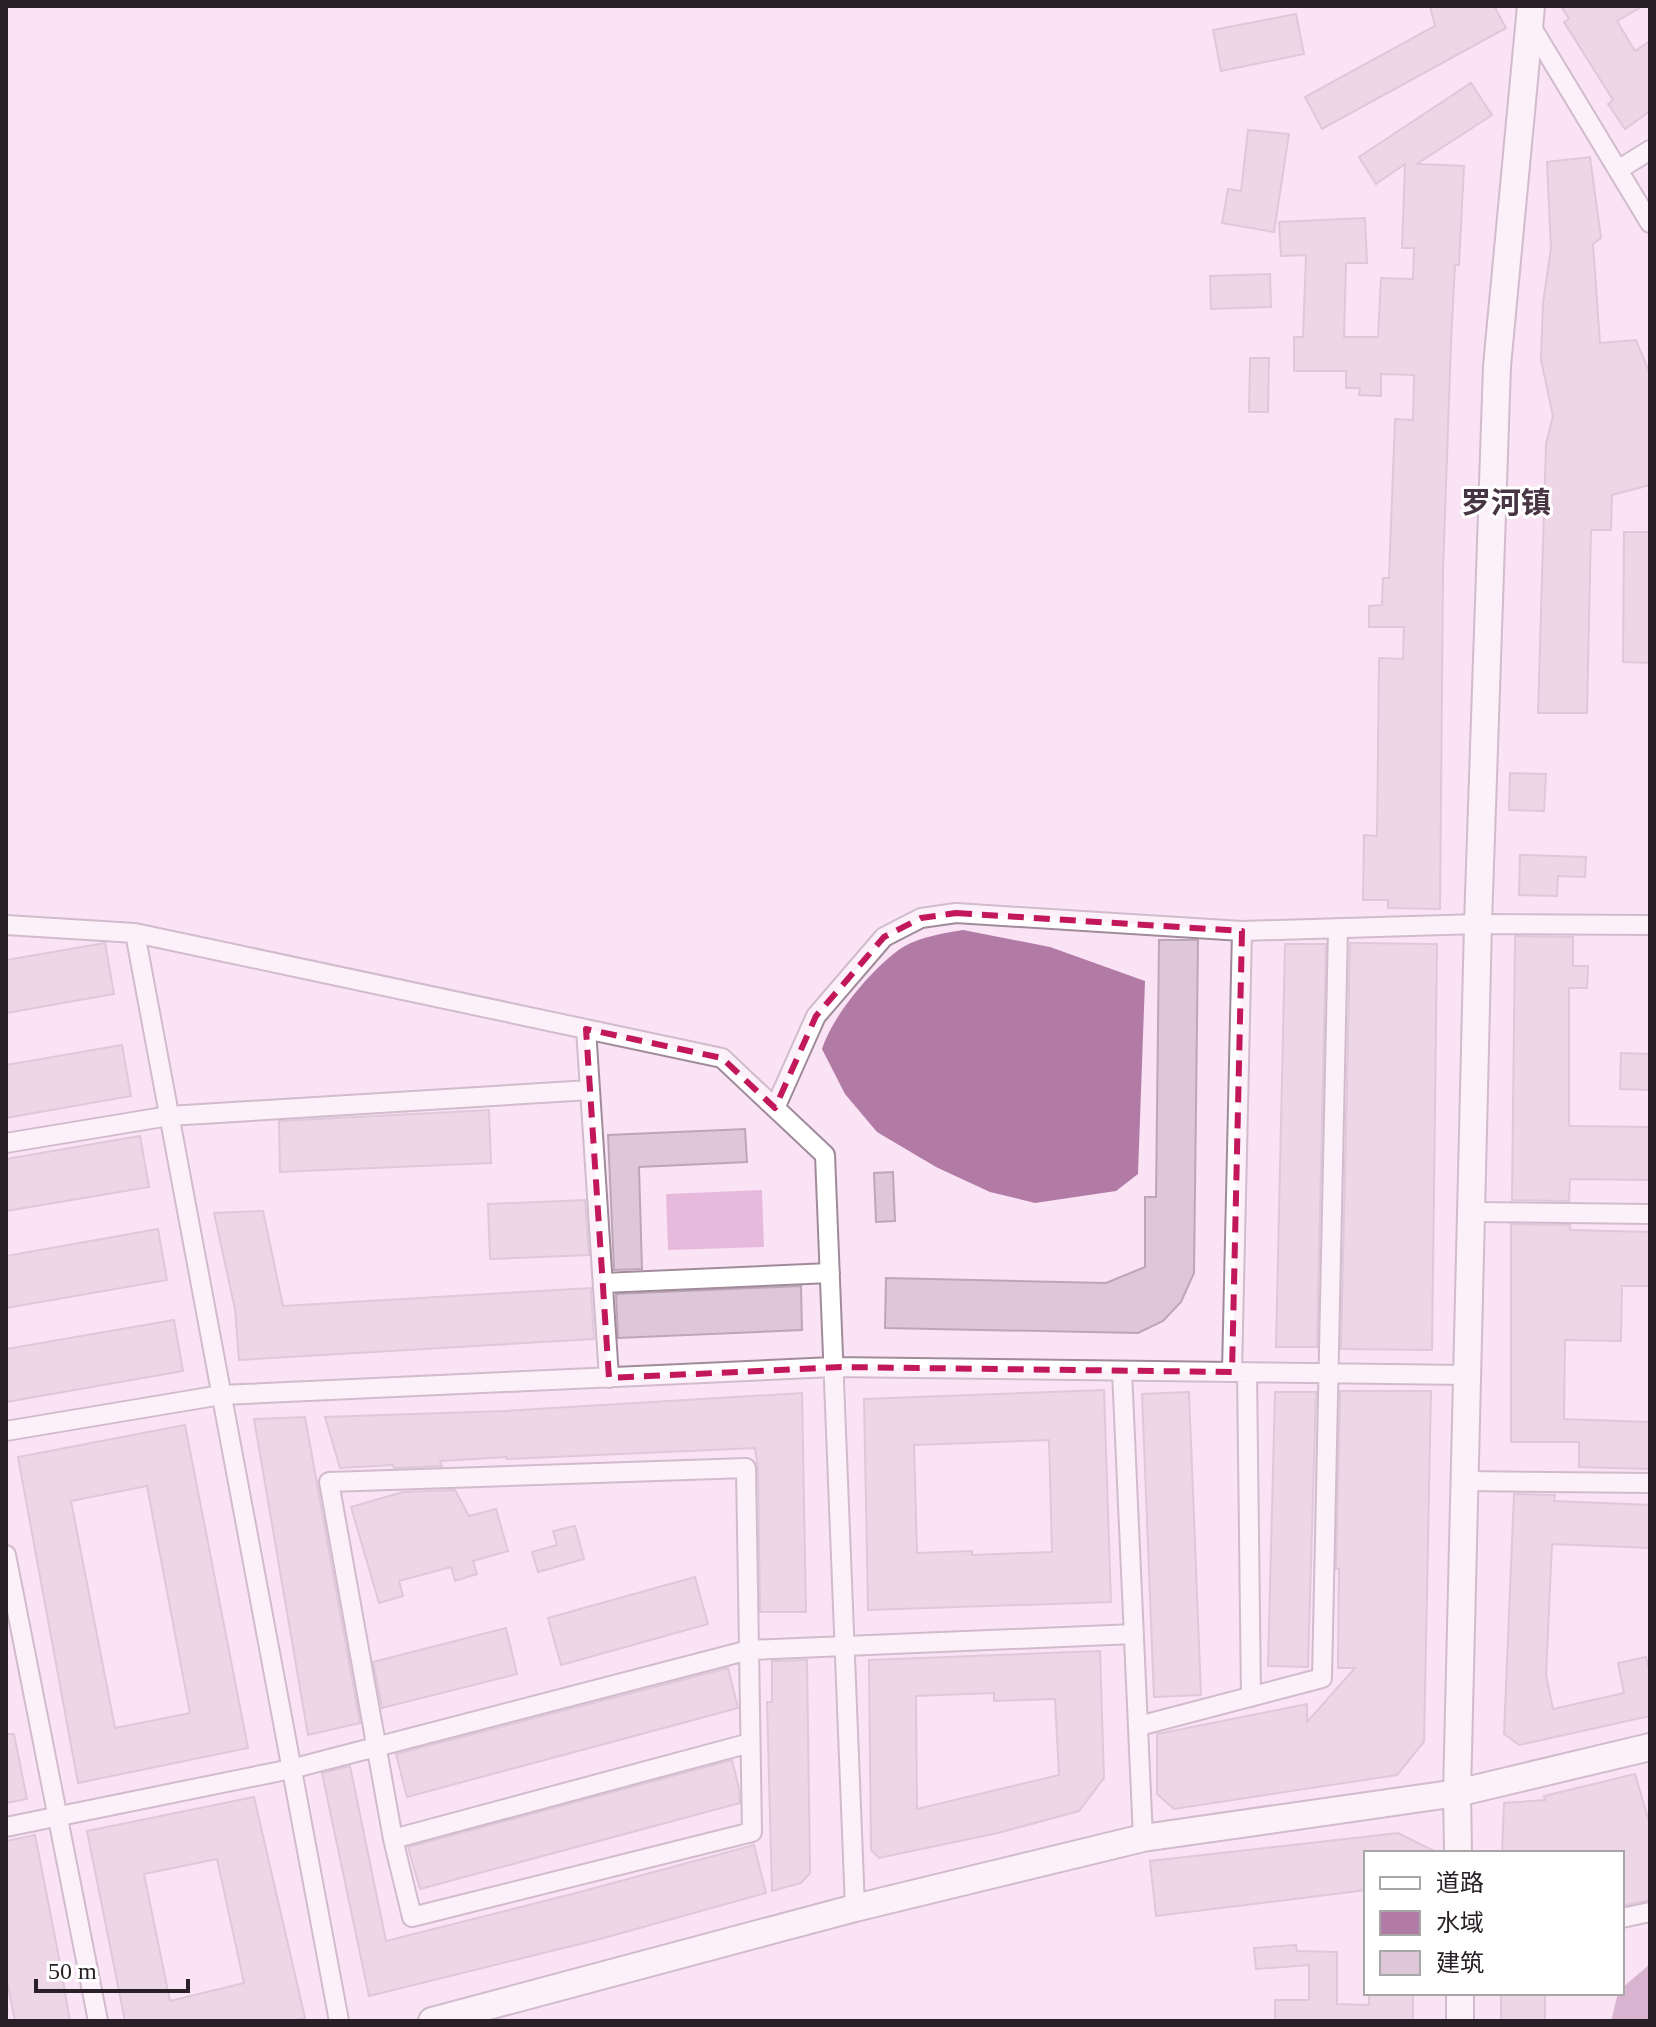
<svg xmlns="http://www.w3.org/2000/svg" width="1656" height="2027" viewBox="0 0 1656 2027" font-family="'Times New Roman','Noto Sans SC',serif">
  <style>
    .green { fill: #e7b9dd }
    .water { fill: #b17ba6 }
    .building { fill: #dec7d8; stroke: #bca7b8; stroke-width: 2; fill-rule: evenodd }
    .lines { fill: none; stroke-linecap: round; stroke-linejoin: round }
    .street-casing { stroke: #a08b9b; stroke-width: 22 }
    .secondary-casing { stroke: #a08b9b; stroke-width: 30 }
    .street { stroke: #fff; stroke-width: 18 }
    .secondary { stroke: #fff; stroke-width: 26 }
    .marked { fill: none; stroke: #c2185b; stroke-width: 6; stroke-dasharray: 16 10; stroke-linejoin: round }
    .labels { text-anchor: middle; stroke-width: 6; stroke-linejoin: round; paint-order: stroke }
    .district-label { font-size: 30px; font-weight: bold; fill: #473543; stroke: #fff }
  </style>
  <rect width="100%" height="100%" fill="#fae3f4"/>
  <path class="green" d="M 762,1190 L 764,1247 L 668,1250 L 666,1194 Z"/>
  <path class="water" d="M 963,930 L 1050,947 L 1145,981 L 1138,1174 L 1116,1191 L 1035,1203 L 990,1192 L 936,1167 L 877,1132 L 845,1094 L 822,1049 C 833,1015 873,967 903,947 C 920,937 944,933 963,930 Z
    M 1650,1964 L 1650,2021 L 1611,2021 L 1618,1993 L 1622,1993 L 1622,1988 Z"/>
  <path class="building" d="M 1430,6 L 1494,6 L 1506,28 L 1322,129 L 1305,97 L 1435,26 Z
    M 1561,6 L 1643,6 L 1617,21 L 1635,51 L 1650,41 L 1650,111 L 1625,129 L 1608,104 L 1613,100 L 1564,22 L 1569,19 Z
    M 1296,14 L 1304,54 L 1221,71 L 1213,30 Z
    M 1471,83 L 1492,115 L 1417,164 L 1464,166 L 1459,265 L 1455,265 L 1451,343 L 1443,571 L 1440,909 L 1388,908 L 1388,900 L 1363,900 L 1364,835 L 1377,836 L 1379,658 L 1403,659 L 1404,627 L 1369,627 L 1369,606 L 1382,605 L 1383,578 L 1389,578 L 1395,419 L 1413,420 L 1414,375 L 1381,374 L 1381,396 L 1359,395 L 1360,388 L 1346,388 L 1346,371 L 1294,371 L 1294,337 L 1303,337 L 1306,255 L 1281,256 L 1279,222 L 1365,218 L 1367,263 L 1346,263 L 1344,337 L 1378,337 L 1381,278 L 1413,279 L 1414,248 L 1402,248 L 1405,164 L 1376,184 L 1359,157 Z
    M 1248,130 L 1289,134 L 1274,232 L 1222,223 L 1228,189 L 1241,191 Z
    M 1590,157 L 1601,238 L 1593,244 L 1600,343 L 1636,340 L 1650,374 L 1650,485 L 1612,495 L 1611,530 L 1591,530 L 1587,713 L 1538,713 L 1546,444 L 1553,416 L 1541,360 L 1543,303 L 1551,248 L 1547,162 Z
    M 1270,274 L 1271,307 L 1211,309 L 1210,276 Z
    M 1250,358 L 1269,358 L 1268,412 L 1249,412 Z
    M 1624,532 L 1650,532 L 1650,663 L 1623,662 Z
    M 1510,773 L 1546,774 L 1544,811 L 1509,810 Z
    M 1520,855 L 1586,857 L 1585,877 L 1558,876 L 1557,896 L 1519,895 Z
    M 1515,936 L 1573,937 L 1573,966 L 1588,966 L 1587,988 L 1569,988 L 1569,1123 L 1570,1126 L 1650,1127 L 1650,1180 L 1570,1179 L 1569,1201 L 1512,1200 Z
    M 1159,940 L 1198,940 L 1194,1273 L 1181,1302 L 1163,1321 L 1138,1333 L 885,1328 L 886,1278 L 1106,1283 L 1145,1267 L 1145,1197 L 1156,1197 Z
    M 105,943 L 114,994 L 6,1013 L 6,960 Z
    M 1350,943 L 1437,944 L 1432,1350 L 1341,1349 Z
    M 1285,944 L 1326,944 L 1317,1347 L 1276,1347 Z
    M 122,1045 L 131,1096 L 6,1118 L 6,1065 Z
    M 1621,1053 L 1650,1054 L 1650,1090 L 1620,1089 Z
    M 489,1110 L 491,1163 L 280,1172 L 279,1121 Z
    M 745,1129 L 747,1162 L 639,1167 L 642,1269 L 614,1270 L 608,1135 Z
    M 140,1136 L 149,1187 L 6,1211 L 6,1159 Z
    M 893,1172 L 895,1221 L 876,1222 L 874,1173 Z
    M 585,1200 L 589,1255 L 490,1259 L 488,1204 Z
    M 263,1211 L 283,1306 L 591,1288 L 594,1339 L 239,1360 L 235,1309 L 214,1213 Z
    M 1511,1224 L 1570,1225 L 1570,1230 L 1650,1232 L 1650,1286 L 1622,1286 L 1621,1341 L 1565,1340 L 1564,1419 L 1650,1422 L 1650,1469 L 1579,1467 L 1579,1442 L 1511,1442 Z
    M 158,1229 L 167,1280 L 6,1308 L 6,1256 Z
    M 801,1286 L 802,1330 L 618,1338 L 616,1294 Z
    M 174,1320 L 183,1371 L 6,1402 L 6,1349 Z
    M 1104,1390 L 1111,1602 L 868,1610 L 864,1399 ZM 1049,1440 L 1052,1552 L 972,1555 L 972,1551 L 917,1553 L 914,1445 Z
    M 1340,1391 L 1431,1391 L 1424,1742 L 1397,1775 L 1174,1809 L 1157,1794 L 1157,1734 L 1307,1704 L 1307,1722 L 1355,1668 L 1338,1668 L 1339,1569 L 1336,1569 Z
    M 1189,1392 L 1201,1695 L 1154,1697 L 1142,1394 Z
    M 1275,1392 L 1316,1392 L 1308,1667 L 1268,1666 Z
    M 802,1393 L 806,1612 L 760,1612 L 758,1468 L 755,1448 L 507,1459 L 507,1457 L 440,1461 L 442,1466 L 394,1468 L 393,1465 L 340,1468 L 325,1417 L 504,1411 Z
    M 305,1417 L 360,1723 L 308,1735 L 254,1419 Z
    M 185,1425 L 248,1748 L 78,1783 L 18,1457 ZM 147,1486 L 190,1713 L 115,1728 L 71,1501 Z
    M 455,1490 L 469,1516 L 496,1509 L 508,1551 L 473,1561 L 477,1574 L 455,1581 L 451,1567 L 399,1581 L 403,1596 L 379,1603 L 351,1507 L 403,1492 Z
    M 1514,1494 L 1555,1495 L 1554,1501 L 1650,1505 L 1650,1548 L 1552,1544 L 1546,1675 L 1553,1709 L 1624,1693 L 1618,1663 L 1646,1657 L 1650,1675 L 1650,1716 L 1519,1745 L 1504,1734 Z
    M 575,1526 L 584,1559 L 538,1572 L 532,1552 L 557,1545 L 553,1531 Z
    M 695,1577 L 708,1624 L 561,1665 L 548,1618 Z
    M 506,1628 L 517,1674 L 382,1708 L 373,1662 Z
    M 1100,1651 L 1104,1778 L 1079,1811 L 998,1833 L 879,1858 L 871,1850 L 869,1660 ZM 994,1693 L 994,1701 L 1055,1699 L 1059,1775 L 917,1809 L 916,1696 Z
    M 807,1660 L 810,1873 L 801,1883 L 772,1891 L 767,1702 L 772,1702 L 772,1661 Z
    M 728,1668 L 738,1708 L 407,1797 L 396,1754 Z
    M 6,1734 L 14,1734 L 27,1799 L 6,1803 Z
    M 732,1760 L 739,1789 L 740,1803 L 420,1889 L 408,1847 Z
    M 350,1766 L 386,1941 L 576,1893 L 754,1845 L 766,1893 L 600,1939 L 369,1996 L 322,1773 Z
    M 1635,1774 L 1650,1825 L 1650,1900 L 1622,1906 L 1622,1853 L 1502,1853 L 1504,1803 L 1545,1800 L 1544,1796 Z
    M 254,1797 L 305,2018 L 292,2021 L 125,2021 L 87,1831 ZM 217,1859 L 244,1983 L 170,2001 L 144,1874 Z
    M 1398,1833 L 1438,1853 L 1366,1853 L 1366,1890 L 1156,1916 L 1150,1861 Z
    M 35,1835 L 59,1958 L 70,2021 L 15,2021 L 6,1976 L 6,1841 Z
    M 1296,1945 L 1297,1951 L 1337,1952 L 1337,2004 L 1369,2005 L 1369,1993 L 1413,1993 L 1413,2021 L 1275,2021 L 1275,2000 L 1309,2000 L 1309,1965 L 1256,1969 L 1254,1948 Z
    M 1501,1993 L 1545,1993 L 1545,2021 L 1501,2021 Z"/>
  <g class="lines">
    <defs>
      <path id="street" d="M 1529,23 L 1650,223
        M 1618,170 L 1650,150
        M 6,925 L 135,933 L 722,1058 L 825,1155 L 855,1908
        M 135,933 L 339,2021
        M 586,1029 L 609,1378
        M 775,1108 L 816,1016 L 884,937 L 921,918 L 956,913 L 1242,931 L 1478,924 L 1650,925
        M 6,1143 L 169,1116 L 590,1090
        M 1471,1212 L 1650,1214
        M 603,1283 L 830,1273
        M 1122,1371 L 1143,1838
        M 1232,1372 L 1242,931
        M 1247,1372 L 1251,1697
        M 6,1431 L 221,1395 L 833,1367 L 1467,1375
        M 746,1468 L 752,1832 L 412,1917 L 393,1839 L 329,1482 Z
        M 1465,1481 L 1650,1483
        M 6,1555 L 98,2021
        M 1139,1726 L 1322,1678 L 1338,928
        M 6,1827 L 291,1769 L 749,1650 L 1134,1634
        M 393,1839 L 750,1743
        M 1622,1918 L 1650,1912"/>
      <path id="secondary" d="M 1458,1853 L 1457,1793 L 1478,924 L 1497,366 L 1531,6
        M 1460,1993 L 1460,2021
        M 432,2021 L 855,1908 L 1143,1838 L 1457,1793 L 1650,1747"/>
    </defs>
    <use href="#street" class="street-casing"/>
    <use href="#secondary" class="secondary-casing"/>
    <use href="#street" class="street"/>
    <use href="#secondary" class="secondary"/>
  </g>
  <path d="M0 0H1656V2027H0ZM 956,913 L 1242,931 L 1232,1372 L 841,1367 L 609,1378 L 586,1029 L 722,1058 L 775,1108 L 816,1016 L 884,937 L 921,918 Z" fill="#fae3f4" fill-opacity=".55" fill-rule="evenodd"/>
  <path class="marked" d="M 956,913 L 1242,931 L 1232,1372 L 841,1367 L 609,1378 L 586,1029 L 722,1058 L 775,1108 L 816,1016 L 884,937 L 921,918 Z"/>
  <g class="labels">
    <g class="district-label">
      <text x="1506" y="513">罗河镇</text>
    </g>
  </g>
  <rect width="1656" height="2027" fill="none" stroke="#282026" stroke-width="16"/>
  <rect x="1364" y="1851" width="260" height="144" fill="#ffffff" stroke="#a9a6a8" stroke-width="2"/>
  <rect x="1380" y="1877" width="40" height="12" fill="#ffffff" stroke="#a9a6a8" stroke-width="2"/>
  <text x="1436" y="1891" font-size="24" fill="#282026">道路</text>
  <rect x="1380" y="1911" width="40" height="24" fill="#b17ba6" stroke="#a9a6a8" stroke-width="2"/>
  <text x="1436" y="1931" font-size="24" fill="#282026">水域</text>
  <rect x="1380" y="1951" width="40" height="24" fill="#dec7d8" stroke="#a9a6a8" stroke-width="2"/>
  <text x="1436" y="1971" font-size="24" fill="#282026">建筑</text>
  <path d="M36 1979v12h152v-12" fill="none" stroke="#282026" stroke-width="4"/>
  <text x="48" y="1979" font-size="24" fill="#282026" stroke="#ffffff" stroke-width="6" paint-order="stroke">50 m</text>
</svg>
